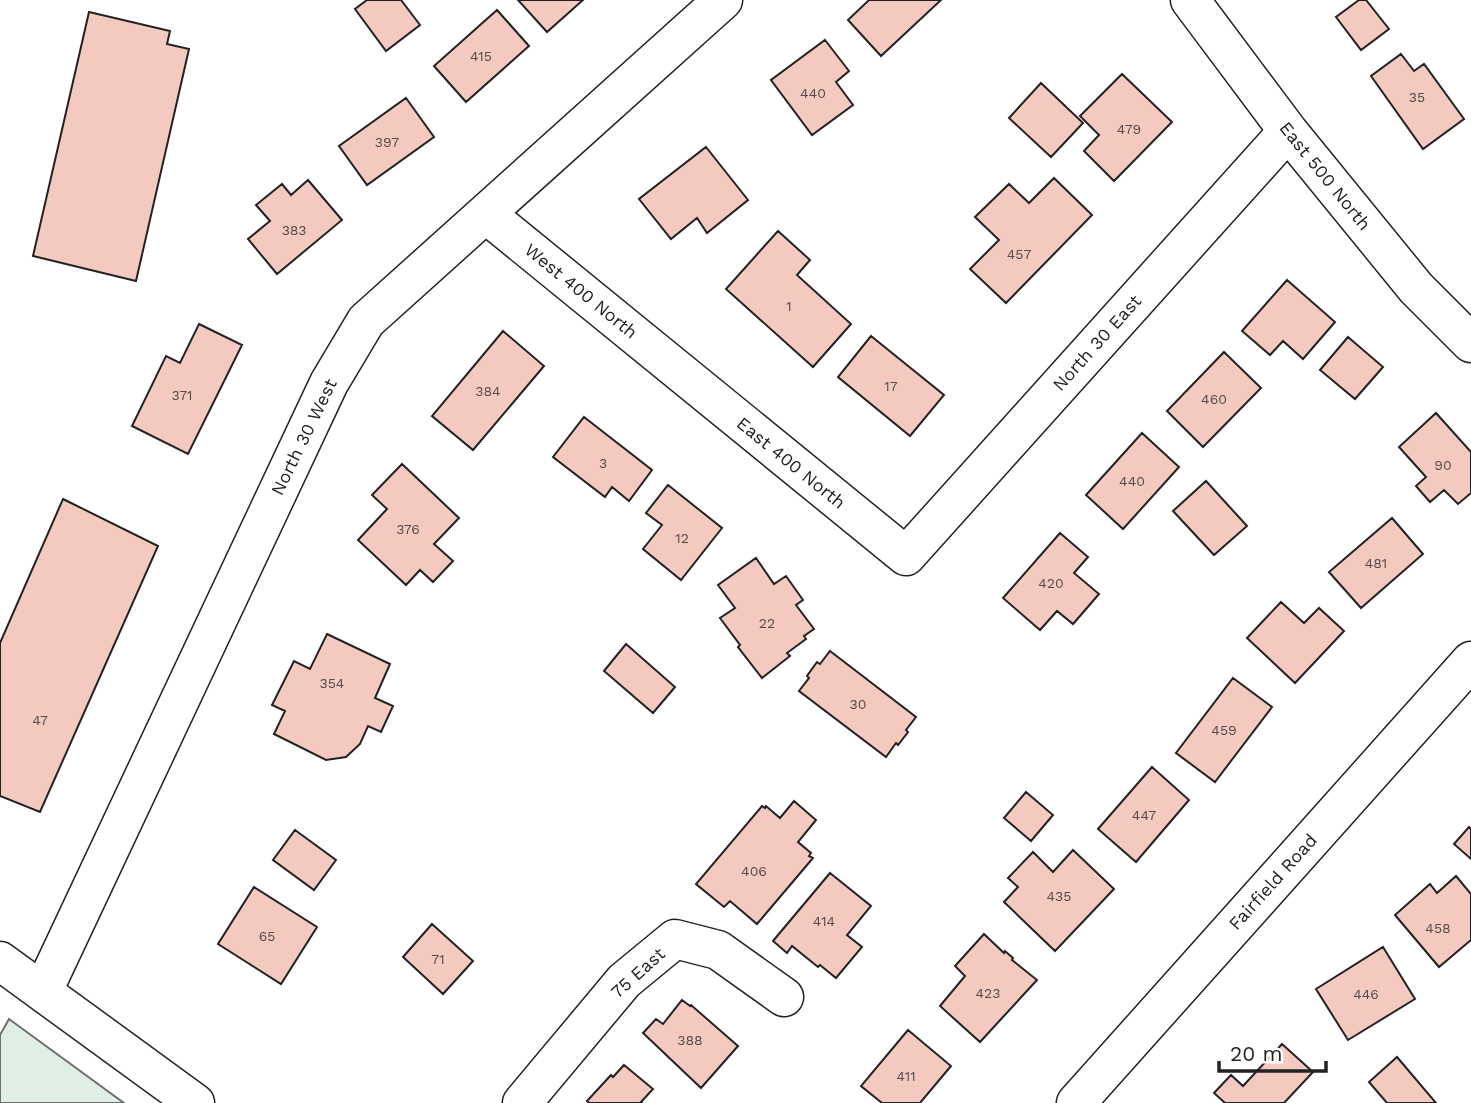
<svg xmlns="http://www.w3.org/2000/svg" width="1471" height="1103" viewBox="0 0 1471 1103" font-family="'Work Sans',sans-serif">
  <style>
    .green { fill: #e0efe3; stroke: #6f6f6f; stroke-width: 2 }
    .building { fill: #f3c9c0; stroke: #222; stroke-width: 2 }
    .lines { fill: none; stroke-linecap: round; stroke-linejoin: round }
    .minor-casing { stroke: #222; stroke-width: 41 }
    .minor { stroke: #fff; stroke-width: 38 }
    .labels { text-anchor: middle; stroke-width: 5; stroke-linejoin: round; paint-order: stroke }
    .number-label { font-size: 14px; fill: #564c4a }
    .street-label { font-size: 18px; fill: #222; stroke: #fff }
  </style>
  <rect width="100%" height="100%" fill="#fff"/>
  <path class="green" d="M 9,1019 L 124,1103 L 0,1103 L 0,1035 Z"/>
  <path class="building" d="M 367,0 L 401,0 L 420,25 L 386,51 L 355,9 Z
    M 518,0 L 583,0 L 547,32 Z
    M 869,0 L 941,0 L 881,56 L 848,20 Z
    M 1359,0 L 1366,0 L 1389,29 L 1361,50 L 1336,17 Z
    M 497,10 L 529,46 L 466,102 L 434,66 Z
    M 89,12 L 170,31 L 167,44 L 189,49 L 136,281 L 33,256 Z
    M 825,40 L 849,71 L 836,82 L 853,105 L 812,135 L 771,80 Z
    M 1401,54 L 1414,71 L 1424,64 L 1464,119 L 1423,149 L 1371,76 Z
    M 1122,74 L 1172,122 L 1114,181 L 1084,151 L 1099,135 L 1080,116 Z
    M 1041,83 L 1083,123 L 1051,157 L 1009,118 Z
    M 406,98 L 434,137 L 367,185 L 339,146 Z
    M 706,147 L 748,200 L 707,233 L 697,218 L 671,239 L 639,199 Z
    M 1054,178 L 1092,215 L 1006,303 L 970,269 L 999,240 L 975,217 L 1009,184 L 1029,203 Z
    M 308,180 L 342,220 L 277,274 L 248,239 L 270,221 L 256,205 L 282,184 L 291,195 Z
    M 778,231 L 810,260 L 797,275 L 851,324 L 813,367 L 726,289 Z
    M 1287,280 L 1335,322 L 1303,359 L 1283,341 L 1270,355 L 1242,331 Z
    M 199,324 L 242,345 L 188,454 L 132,426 L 166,356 L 180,363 Z
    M 503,331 L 544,366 L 473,450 L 432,416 Z
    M 871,336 L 944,395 L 910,436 L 838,377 Z
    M 1348,337 L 1383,367 L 1355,399 L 1320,370 Z
    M 1224,352 L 1261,388 L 1203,447 L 1167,411 Z
    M 1436,413 L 1471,452 L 1471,493 L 1458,504 L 1444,490 L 1430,502 L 1416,486 L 1426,477 L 1399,447 Z
    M 584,417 L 652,470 L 629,501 L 612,487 L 605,497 L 553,457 Z
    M 1142,433 L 1179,467 L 1123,529 L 1086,495 Z
    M 402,464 L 459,518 L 434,544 L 453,561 L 433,582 L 420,570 L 406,585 L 358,540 L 387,509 L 372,495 Z
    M 1206,481 L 1247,526 L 1214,555 L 1173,511 Z
    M 668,485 L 722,528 L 681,580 L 643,549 L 662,525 L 646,513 Z
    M 63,499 L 158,546 L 40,812 L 0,796 L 0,643 Z
    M 1392,518 L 1423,554 L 1361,608 L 1329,572 Z
    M 1060,533 L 1088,557 L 1074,573 L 1099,594 L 1073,624 L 1057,611 L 1040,630 L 1003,598 Z
    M 756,558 L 774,584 L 786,576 L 803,600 L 796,605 L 814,629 L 804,636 L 806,639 L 787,653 L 790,656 L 762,678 L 738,647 L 740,645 L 720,618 L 735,608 L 718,585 Z
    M 1281,602 L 1304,623 L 1319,608 L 1344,631 L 1295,683 L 1247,638 Z
    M 327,634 L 390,664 L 375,698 L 393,706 L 381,732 L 368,726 L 360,744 L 346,757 L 326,760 L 274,734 L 285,711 L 272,705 L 294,661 L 310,669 Z
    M 626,644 L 675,687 L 653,713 L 604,671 Z
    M 830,651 L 916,717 L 906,730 L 908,732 L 898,745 L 896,743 L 886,757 L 799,691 L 809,678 L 807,676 L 817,662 L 820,664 Z
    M 1233,678 L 1272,707 L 1215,782 L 1176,753 Z
    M 1152,767 L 1189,800 L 1136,862 L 1098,829 Z
    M 1026,792 L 1053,815 L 1031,841 L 1004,818 Z
    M 794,801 L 816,820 L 798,842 L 811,853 L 809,856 L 813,858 L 757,924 L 730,901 L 724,907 L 696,884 L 762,806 L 765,808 L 766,806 L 780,818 Z
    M 1469,827 L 1471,829 L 1471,859 L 1454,844 Z
    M 295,830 L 336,860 L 314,890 L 273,860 Z
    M 1073,850 L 1114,889 L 1055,951 L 1004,902 L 1018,887 L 1008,878 L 1033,852 L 1053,872 Z
    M 830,873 L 871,906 L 847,935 L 862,947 L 836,978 L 820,965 L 818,967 L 792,946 L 787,953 L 773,941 Z
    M 1456,876 L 1471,894 L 1471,940 L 1439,967 L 1395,915 L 1430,884 L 1437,893 Z
    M 254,887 L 317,927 L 281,984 L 218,944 Z
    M 432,924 L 473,961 L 443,994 L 403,957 Z
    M 984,934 L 1004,953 L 1005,951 L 1013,958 L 1012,960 L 1037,980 L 980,1042 L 940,1006 L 965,976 L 955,966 Z
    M 1383,947 L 1415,999 L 1348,1040 L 1316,989 Z
    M 682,1000 L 690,1006 L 691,1005 L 738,1046 L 701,1088 L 643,1033 L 656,1019 L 663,1024 Z
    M 908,1030 L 951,1066 L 920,1103 L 882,1103 L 861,1086 Z
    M 1282,1044 L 1313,1072 L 1284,1103 L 1225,1103 L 1214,1093 L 1231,1075 L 1243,1086 Z
    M 1397,1057 L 1436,1103 L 1387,1103 L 1369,1082 Z
    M 624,1065 L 653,1089 L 641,1102 L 642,1103 L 589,1103 L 587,1101 L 611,1075 L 613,1077 Z"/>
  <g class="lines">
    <defs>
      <path id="minor" d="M 1190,0 L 1288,131 L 1416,288 L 1471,343
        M 486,214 L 906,556 L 1288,131
        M 0,961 L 195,1103
        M 43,991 L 329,383 L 366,321 L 723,0
        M 522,1103 L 624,981 L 675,939 L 718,950 L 784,997
        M 1076,1103 L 1471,661"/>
    </defs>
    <use href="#minor" class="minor-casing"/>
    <use href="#minor" class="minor"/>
  </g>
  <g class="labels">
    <g class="number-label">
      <text x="481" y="61">415</text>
      <text x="813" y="98">440</text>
      <text x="1417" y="102">35</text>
      <text x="1129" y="134">479</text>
      <text x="387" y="147">397</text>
      <text x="294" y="235">383</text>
      <text x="1019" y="259">457</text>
      <text x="789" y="311">1</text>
      <text x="891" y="391">17</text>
      <text x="488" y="396">384</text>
      <text x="182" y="400">371</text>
      <text x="1214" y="404">460</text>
      <text x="603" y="468">3</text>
      <text x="1443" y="470">90</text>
      <text x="1132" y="486">440</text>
      <text x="408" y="534">376</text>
      <text x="682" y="543">12</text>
      <text x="1376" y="568">481</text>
      <text x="1051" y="588">420</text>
      <text x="767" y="628">22</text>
      <text x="332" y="688">354</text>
      <text x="858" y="709">30</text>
      <text x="40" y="725">47</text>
      <text x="1224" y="735">459</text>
      <text x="1144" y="820">447</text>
      <text x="754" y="876">406</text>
      <text x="1059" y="901">435</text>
      <text x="824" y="926">414</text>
      <text x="1438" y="933">458</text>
      <text x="267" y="941">65</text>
      <text x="438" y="964">71</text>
      <text x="988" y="998">423</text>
      <text x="1366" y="999">446</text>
      <text x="690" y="1045">388</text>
      <text x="906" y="1081">411</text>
    </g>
    <g class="street-label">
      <text transform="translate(1325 176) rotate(51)" y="6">East 500 North</text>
      <text transform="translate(581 291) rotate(39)" y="6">West 400 North</text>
      <text transform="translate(1097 343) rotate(-48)" y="6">North 30 East</text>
      <text transform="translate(304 437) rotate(-64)" y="6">North 30 West</text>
      <text transform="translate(791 463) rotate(39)" y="6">East 400 North</text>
      <text transform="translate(1273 882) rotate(-48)" y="6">Fairfield Road</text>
      <text transform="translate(638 973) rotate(-42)" y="6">75 East</text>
    </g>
  </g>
  <path d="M1219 1061v10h107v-10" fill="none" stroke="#222222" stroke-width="3.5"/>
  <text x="1230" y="1061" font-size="21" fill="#222222" stroke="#ffffff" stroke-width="5" paint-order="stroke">20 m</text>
</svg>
